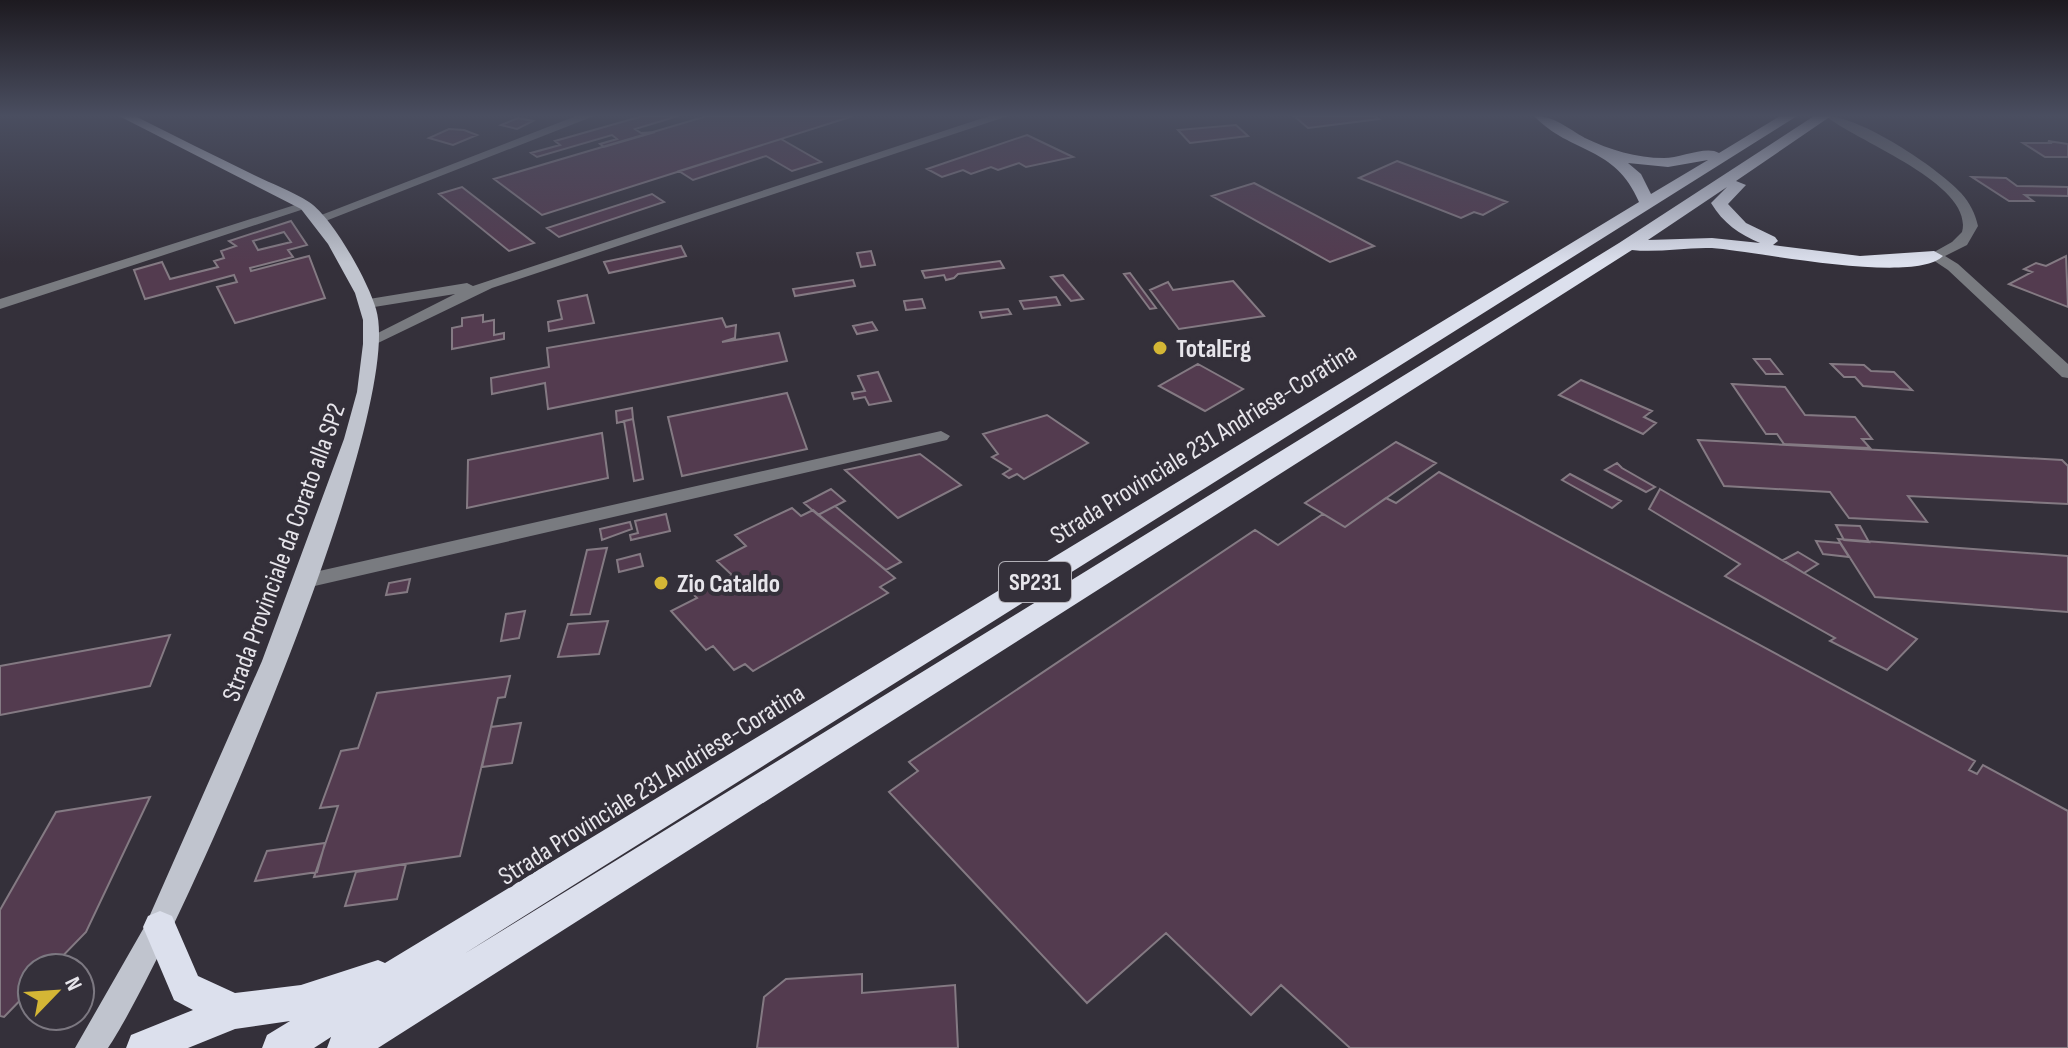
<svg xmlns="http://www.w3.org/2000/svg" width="2068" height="1048" viewBox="0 0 2068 1048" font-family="'Sofia Sans Condensed',sans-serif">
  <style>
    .building { fill: #533b4f; stroke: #847a83; stroke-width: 2; fill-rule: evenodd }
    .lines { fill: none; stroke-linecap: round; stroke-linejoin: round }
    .minor { fill: #797b80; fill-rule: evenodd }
    .major { fill: #c0c4ce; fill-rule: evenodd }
    .highway { fill: #dce0ed; fill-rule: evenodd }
    .poi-dot { fill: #d4b635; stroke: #34303a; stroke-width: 3 }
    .labels { text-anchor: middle; stroke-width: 8; stroke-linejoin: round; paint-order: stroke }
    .shield { fill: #34303a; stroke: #b1afb6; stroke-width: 2 }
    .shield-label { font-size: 24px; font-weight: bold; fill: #e7e5eb }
    .poi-label { font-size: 26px; font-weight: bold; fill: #e7e5eb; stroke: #34303a; text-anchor: start }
    .street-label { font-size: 26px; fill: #e7e5eb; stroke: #34303a }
  </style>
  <rect width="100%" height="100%" fill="#34303a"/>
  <path class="building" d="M 643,116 L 678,116 L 635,129 L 641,133 L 655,132 L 604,147 L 600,144 L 617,139 L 612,135 L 537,157 L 531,153 L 560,145 L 555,141 Z
    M 707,116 L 853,116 L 542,215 L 494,179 Z
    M 1294,116 L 1375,116 L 1379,119 L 1308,128 Z
    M 518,118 L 533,121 L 517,129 L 501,125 Z
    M 1236,125 L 1248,136 L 1190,143 L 1178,130 Z
    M 449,129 L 464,130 L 477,135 L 453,145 L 429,138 Z
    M 1027,135 L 1073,157 L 1026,167 L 1019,163 L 998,170 L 991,167 L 971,174 L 963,170 L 942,177 L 927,169 Z
    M 781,139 L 821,162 L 792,171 L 766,156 L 693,180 L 679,171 Z
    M 2048,141 L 2068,144 L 2068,157 L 2045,157 L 2023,143 L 2052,143 Z
    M 1397,161 L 1507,202 L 1483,215 L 1474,212 L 1461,218 L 1359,178 Z
    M 1972,177 L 2006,178 L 2017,186 L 2068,187 L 2068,196 L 2025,195 L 2033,201 L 2009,201 Z
    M 1254,183 L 1374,246 L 1330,262 L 1212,196 Z
    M 462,187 L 534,243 L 509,251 L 439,194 Z
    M 652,194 L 664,202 L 559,237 L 547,228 Z
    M 291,221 L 307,245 L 288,250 L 293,257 L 250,268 L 251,271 L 309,256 L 325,298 L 235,323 L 217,287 L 237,282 L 234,275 L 145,299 L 134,270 L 162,262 L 170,279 L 218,267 L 214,261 L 224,258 L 221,251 L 236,246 L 229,241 ZM 284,232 L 291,242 L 258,250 L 253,241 Z
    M 681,246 L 686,256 L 609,273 L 604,262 Z
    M 871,251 L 875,265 L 861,267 L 857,253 Z
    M 2066,256 L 2068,307 L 2009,284 L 2032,272 L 2024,269 L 2036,263 L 2046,266 Z
    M 1000,261 L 1004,268 L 958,274 L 954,278 L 946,280 L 944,275 L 925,278 L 922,271 Z
    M 1130,273 L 1156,308 L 1150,309 L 1124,274 Z
    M 1063,275 L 1083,299 L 1071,301 L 1051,277 Z
    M 853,280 L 855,286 L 795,296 L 793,289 Z
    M 1233,281 L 1264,316 L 1179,329 L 1150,290 L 1168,282 L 1173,290 Z
    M 587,295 L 594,323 L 549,331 L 548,322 L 562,319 L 558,301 Z
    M 1056,297 L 1060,305 L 1024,309 L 1020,301 Z
    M 922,299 L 925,308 L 906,310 L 904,301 Z
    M 1008,309 L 1011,314 L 982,318 L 980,312 Z
    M 483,315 L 483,322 L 494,320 L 494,335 L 504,333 L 504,339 L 452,349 L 452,328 L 462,326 L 462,318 Z
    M 722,318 L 726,327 L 736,325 L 735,338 L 722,342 L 779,333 L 787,361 L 548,409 L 545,383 L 492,394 L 491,378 L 549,367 L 547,348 Z
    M 872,322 L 877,330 L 857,334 L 853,326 Z
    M 1754,359 L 1770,359 L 1782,374 L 1766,374 Z
    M 1198,364 L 1243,389 L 1205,411 L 1159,386 Z
    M 1831,364 L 1864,365 L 1871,371 L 1894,372 L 1912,390 L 1863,386 L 1855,377 L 1844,377 Z
    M 878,372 L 891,401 L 869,405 L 865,397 L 854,399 L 852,393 L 865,391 L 858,376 Z
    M 1581,380 L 1652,411 L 1644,417 L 1656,423 L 1643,434 L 1559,395 Z
    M 1732,384 L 1785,387 L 1805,415 L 1855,417 L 1872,439 L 1862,439 L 1870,448 L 1784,444 L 1777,434 L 1766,434 Z
    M 787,393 L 807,449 L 682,476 L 668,417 Z
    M 632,408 L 633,419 L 617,423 L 616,411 Z
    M 1047,415 L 1088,443 L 1024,479 L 1017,474 L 1009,478 L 1003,474 L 1011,469 L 992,457 L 998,454 L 983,434 Z
    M 633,419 L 643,479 L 634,481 L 624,421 Z
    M 602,433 L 608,478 L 467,508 L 468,460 Z
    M 1698,440 L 2062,460 L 2068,466 L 2068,504 L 1908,496 L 1927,522 L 1849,518 L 1830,492 L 1724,486 Z
    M 1396,442 L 1436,463 L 1345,527 L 1305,503 Z
    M 920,454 L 961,485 L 898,518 L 845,470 Z
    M 1617,463 L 1622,468 L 1655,487 L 1646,492 L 1605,470 Z
    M 1439,472 L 1975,761 L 1969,770 L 1977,774 L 1983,765 L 2068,811 L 2068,1048 L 1350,1048 L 1281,985 L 1251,1015 L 1166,933 L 1087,1003 L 889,792 L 918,771 L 909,762 L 1255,530 L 1278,545 L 1323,514 L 1345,527 L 1386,498 L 1396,503 Z
    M 1570,474 L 1621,501 L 1612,508 L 1562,480 Z
    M 831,489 L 845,501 L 818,515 L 804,503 Z
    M 1660,489 L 1804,573 L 1917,639 L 1887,670 L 1830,641 L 1835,638 L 1725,576 L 1740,564 L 1649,509 Z
    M 835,506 L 901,562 L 886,570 L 818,515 Z
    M 792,508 L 801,516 L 813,510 L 895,578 L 880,587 L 888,593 L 753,671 L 745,664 L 734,670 L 713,646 L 706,650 L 671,611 L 697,598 L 690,591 L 720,575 L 724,579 L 732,575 L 717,561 L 746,546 L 735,535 Z
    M 666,514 L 670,531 L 631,540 L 630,535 L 638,533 L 635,521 Z
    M 630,522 L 632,529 L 602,540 L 600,529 Z
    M 1836,525 L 1860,526 L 1869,542 L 1844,540 Z
    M 1838,539 L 2068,556 L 2068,612 L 1875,597 Z
    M 1816,541 L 1840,543 L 1849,557 L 1823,554 Z
    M 607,548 L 590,614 L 571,615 L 587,550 Z
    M 1798,552 L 1818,564 L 1804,573 L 1783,560 Z
    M 640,554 L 643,566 L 619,572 L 617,560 Z
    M 410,579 L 407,592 L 386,595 L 389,583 Z
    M 525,611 L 519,638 L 501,641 L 506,614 Z
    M 608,621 L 599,654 L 558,657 L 568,624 Z
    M 170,635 L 150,686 L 0,715 L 0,666 Z
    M 510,676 L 505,697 L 498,698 L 460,856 L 314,877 L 338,806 L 320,808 L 341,751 L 358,748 L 377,693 Z
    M 521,723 L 512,763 L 482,767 L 491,727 Z
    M 150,797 L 86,932 L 51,968 L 32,968 L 32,988 L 4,1017 L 0,1016 L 0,910 L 56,812 Z
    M 325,843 L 317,872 L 255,881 L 267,851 Z
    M 406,864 L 397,899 L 345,906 L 356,872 Z
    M 862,974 L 862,993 L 955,985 L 958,1048 L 757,1048 L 764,997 L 786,979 Z"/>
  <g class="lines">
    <path class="minor" d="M 576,116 L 594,116 L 323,222 L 311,219 Z
      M 989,116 L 1008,116 L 492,288 L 378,343 L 372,345 L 364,340 L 455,294 L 368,308 L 363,306 L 363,300 L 467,283 L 473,286 Z
      M 1826,116 C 1860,116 1937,167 1961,193 C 1970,203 1975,213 1978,226 L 1967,245 L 1945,256 L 1958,264 L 2068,364 L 2068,378 L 2062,377 L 1948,270 L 1927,256 L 1952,242 L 1962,232 C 1975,184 1855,141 1826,116 Z
      M 301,203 L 313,206 L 0,309 L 0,299 Z
      M 941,431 L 950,436 L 947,440 L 306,588 L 295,581 L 306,574 Z"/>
    <path class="major" d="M 119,116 L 135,116 C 175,136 215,156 254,175 C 272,184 292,191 309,202 C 333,218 368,281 376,309 C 408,416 177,944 108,1048 L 75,1048 L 146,924 L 262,661 L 344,439 L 357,392 L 363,344 L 363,320 L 355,293 L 328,244 L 301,209 Z"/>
    <path class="highway" d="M 1534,116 C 1555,116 1567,128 1585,138 C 1610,150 1636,158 1664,158 C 1680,158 1707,145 1719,153 L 1780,116 L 1797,116 L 464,954 L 1619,243 L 1814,116 L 1831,116 L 1736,181 L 1746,185 L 1728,204 L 1746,223 L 1775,237 L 1778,241 L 1773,245 L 1860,256 L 1934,251 L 1943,256 C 1914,285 1755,251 1712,248 C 1685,247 1658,253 1632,250 L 378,1048 L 327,1048 L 331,1037 L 314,1048 L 262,1048 L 267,1035 L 290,1021 L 235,1029 L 188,1048 L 126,1048 L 131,1035 L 193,1010 L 174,1000 L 143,927 L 148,916 L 160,911 L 172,916 L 198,976 L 235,993 L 301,985 L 378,960 L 385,963 L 1639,202 C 1615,145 1572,155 1534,116 ZM 1708,160 L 1651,194 L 1641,174 L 1628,163 L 1668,167 ZM 1727,187 L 1711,203 C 1723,223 1739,234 1760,243 L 1712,238 L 1648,240 Z"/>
  </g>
  <linearGradient id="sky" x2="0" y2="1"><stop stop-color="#1d1a20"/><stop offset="0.44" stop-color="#4a4e60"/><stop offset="1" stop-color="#4a4e60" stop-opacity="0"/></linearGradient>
  <rect width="2068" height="263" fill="url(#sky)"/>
  <g class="poi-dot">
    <circle cx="1160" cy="348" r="8"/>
    <circle cx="661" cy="583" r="8"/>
  </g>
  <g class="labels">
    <rect class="shield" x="999" y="562" width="72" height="40" rx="6"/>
    <g class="shield-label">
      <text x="1035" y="590">SP231</text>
    </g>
    <g class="poi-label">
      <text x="1176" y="357">TotalErg</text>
      <text x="677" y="592">Zio Cataldo</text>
    </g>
    <g class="street-label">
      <text transform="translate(1203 443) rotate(-32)" y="9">Strada Provinciale 231 Andriese-Coratina</text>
      <text transform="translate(283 552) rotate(-70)" y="9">Strada Provinciale da Corato alla SP2</text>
      <text transform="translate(651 784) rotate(-32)" y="9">Strada Provinciale 231 Andriese-Coratina</text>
    </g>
  </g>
  <g transform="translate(56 992) rotate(65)"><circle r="38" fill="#34303a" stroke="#7c7881" stroke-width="2"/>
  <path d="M0-6L14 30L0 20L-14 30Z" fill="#d4b635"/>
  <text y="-12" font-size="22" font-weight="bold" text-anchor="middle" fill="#e7e5eb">N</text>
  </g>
</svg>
